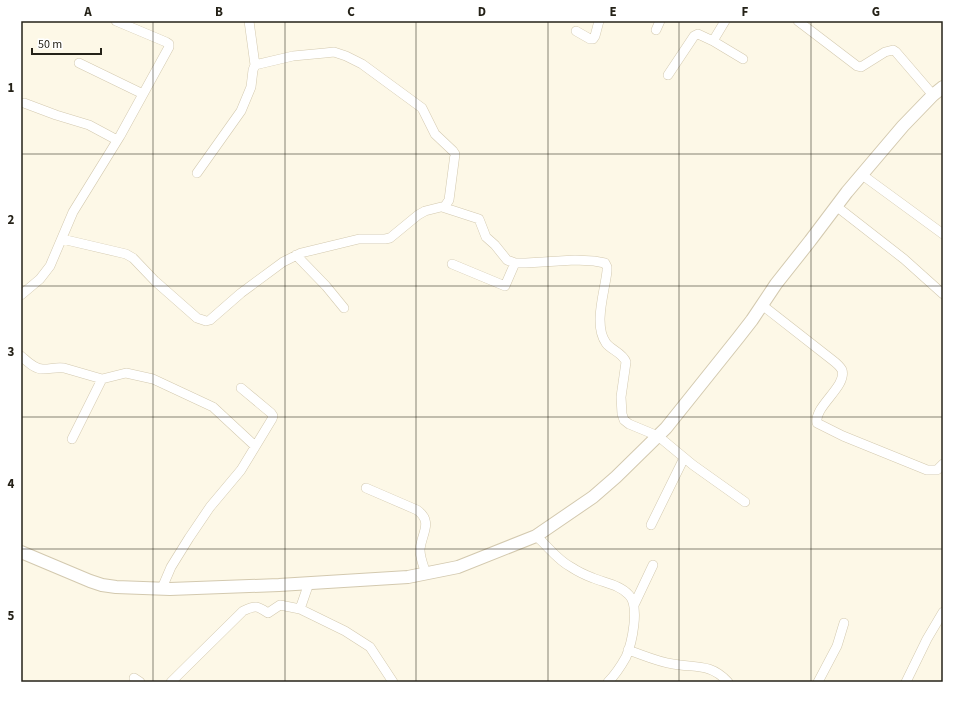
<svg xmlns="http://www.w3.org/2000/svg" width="964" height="703" viewBox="0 0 964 703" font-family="'Source Sans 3',sans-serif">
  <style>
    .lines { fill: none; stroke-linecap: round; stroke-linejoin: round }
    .street-casing { stroke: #d3c9af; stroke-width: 10 }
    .secondary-casing { stroke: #d3c9af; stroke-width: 14 }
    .street { stroke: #fff; stroke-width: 9 }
    .secondary { stroke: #fff; stroke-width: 12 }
    .grid { fill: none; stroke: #252218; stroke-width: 1; stroke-opacity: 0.55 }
    .neatline { fill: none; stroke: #252218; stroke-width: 1.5 }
    .grid-label { font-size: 13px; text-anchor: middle; font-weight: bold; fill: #252218 }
  </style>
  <rect width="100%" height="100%" fill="#fdf8e7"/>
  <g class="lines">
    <defs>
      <path id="street" d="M 249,21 L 255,65
        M 798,21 L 857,66 L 861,67 L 885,52 L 893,50 L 896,52 L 933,95
        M 656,30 L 660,21
        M 576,31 L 590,39 L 593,39 L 595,36 L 599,21
        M 713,41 L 743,59
        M 79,63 L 143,94
        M 668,75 L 694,36 L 698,34 L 713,41 L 725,21
        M 24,103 L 56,115 L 89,125 L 117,140
        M 861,174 L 943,234
        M 836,206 L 904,259 L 943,294
        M 442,207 L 479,219 L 486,237 L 495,245 L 507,260 L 515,263 L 526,263 L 575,260 L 594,261 L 605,263 L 607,267 L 607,271 C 605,291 593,325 606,343 C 611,350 623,353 626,362 L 621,397 L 622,414 L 624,420 L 629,424 L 658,436 L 693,465 L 745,502
        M 62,239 L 126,254 L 133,258 L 155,281 L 197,318 L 206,321 L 210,320 L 241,293 L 283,262 L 301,253 L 359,239 L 385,239 L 390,238 L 418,215 L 425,211 L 445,206 L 449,200 L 455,154 L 453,151 L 435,134 L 422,108 L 362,64 L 346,56 L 334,52 L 325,53 L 293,56 L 255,65 L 253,70 L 251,87 L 241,111 L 197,173
        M 296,255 L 326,286 L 344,308
        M 452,264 L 505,286 L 515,263
        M 21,295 L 40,279 L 50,266 L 73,212 L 120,136 L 169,47 L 169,44 L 166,42 L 116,21
        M 762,305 L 831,359 C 835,362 840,366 842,370 C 847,387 814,406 817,423 L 843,436 L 927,470 L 937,470 L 943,464
        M 21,356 C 27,361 35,370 44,369 C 51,369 56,367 64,368 L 102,379 L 126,373 L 153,379 L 213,407 L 255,446
        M 72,439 L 102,379
        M 366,488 L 417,510 C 434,522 421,534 420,550 C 420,558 424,567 426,574
        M 651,525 L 684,458
        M 536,536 C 548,546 557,560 571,567 C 577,571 585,575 593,578 C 605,583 620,585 629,595 C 640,606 632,643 626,657 C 621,666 616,674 608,682
        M 162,588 L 171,567 L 189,538 L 210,507 L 241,470 L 272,419 L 273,416 L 271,413 L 241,388
        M 634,605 L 653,565
        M 300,609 L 345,631 L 370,647 L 393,682
        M 628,650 C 643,655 658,662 673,664 C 696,668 710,663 728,682
        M 134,678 L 140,682
        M 171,682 L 243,611 C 256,605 257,606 268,613 L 280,605 L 300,609 L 309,583
        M 818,682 L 837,646 L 844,623
        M 906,682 L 927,639 L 943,612"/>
      <path id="secondary" d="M 21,552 L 90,581 L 102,585 L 116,587 L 170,589 L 279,585 L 408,577 L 458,567 L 536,536 L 593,497 L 616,477 L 666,428 L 738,338 L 752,320 L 776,284 L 810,241 L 847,192 L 903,126 L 933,95 L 943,87"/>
    </defs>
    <use href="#street" class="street-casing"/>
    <use href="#secondary" class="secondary-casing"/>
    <use href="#street" class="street"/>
    <use href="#secondary" class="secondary"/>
  </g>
  <path class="grid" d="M 153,21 L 153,682M 285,21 L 285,682M 416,21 L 416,682M 548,21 L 548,682M 679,21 L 679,682M 811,21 L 811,682M 21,154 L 943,154M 21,286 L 943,286M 21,417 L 943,417M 21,549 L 943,549"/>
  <rect width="964" height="703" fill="none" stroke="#ffffff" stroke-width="44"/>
  <path d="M32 48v6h69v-6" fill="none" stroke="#252218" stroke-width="2"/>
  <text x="38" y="48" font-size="12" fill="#252218" stroke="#ffffff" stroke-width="3" paint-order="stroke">50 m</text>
  <rect x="22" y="22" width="920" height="659" class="neatline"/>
  <g class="grid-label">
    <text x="88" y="16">A</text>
    <text x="219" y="16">B</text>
    <text x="351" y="16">C</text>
    <text x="482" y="16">D</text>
    <text x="613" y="16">E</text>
    <text x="745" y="16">F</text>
    <text x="876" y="16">G</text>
    <text x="11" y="92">1</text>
    <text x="11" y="224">2</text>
    <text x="11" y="356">3</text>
    <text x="11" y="488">4</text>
    <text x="11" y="620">5</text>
  </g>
</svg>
